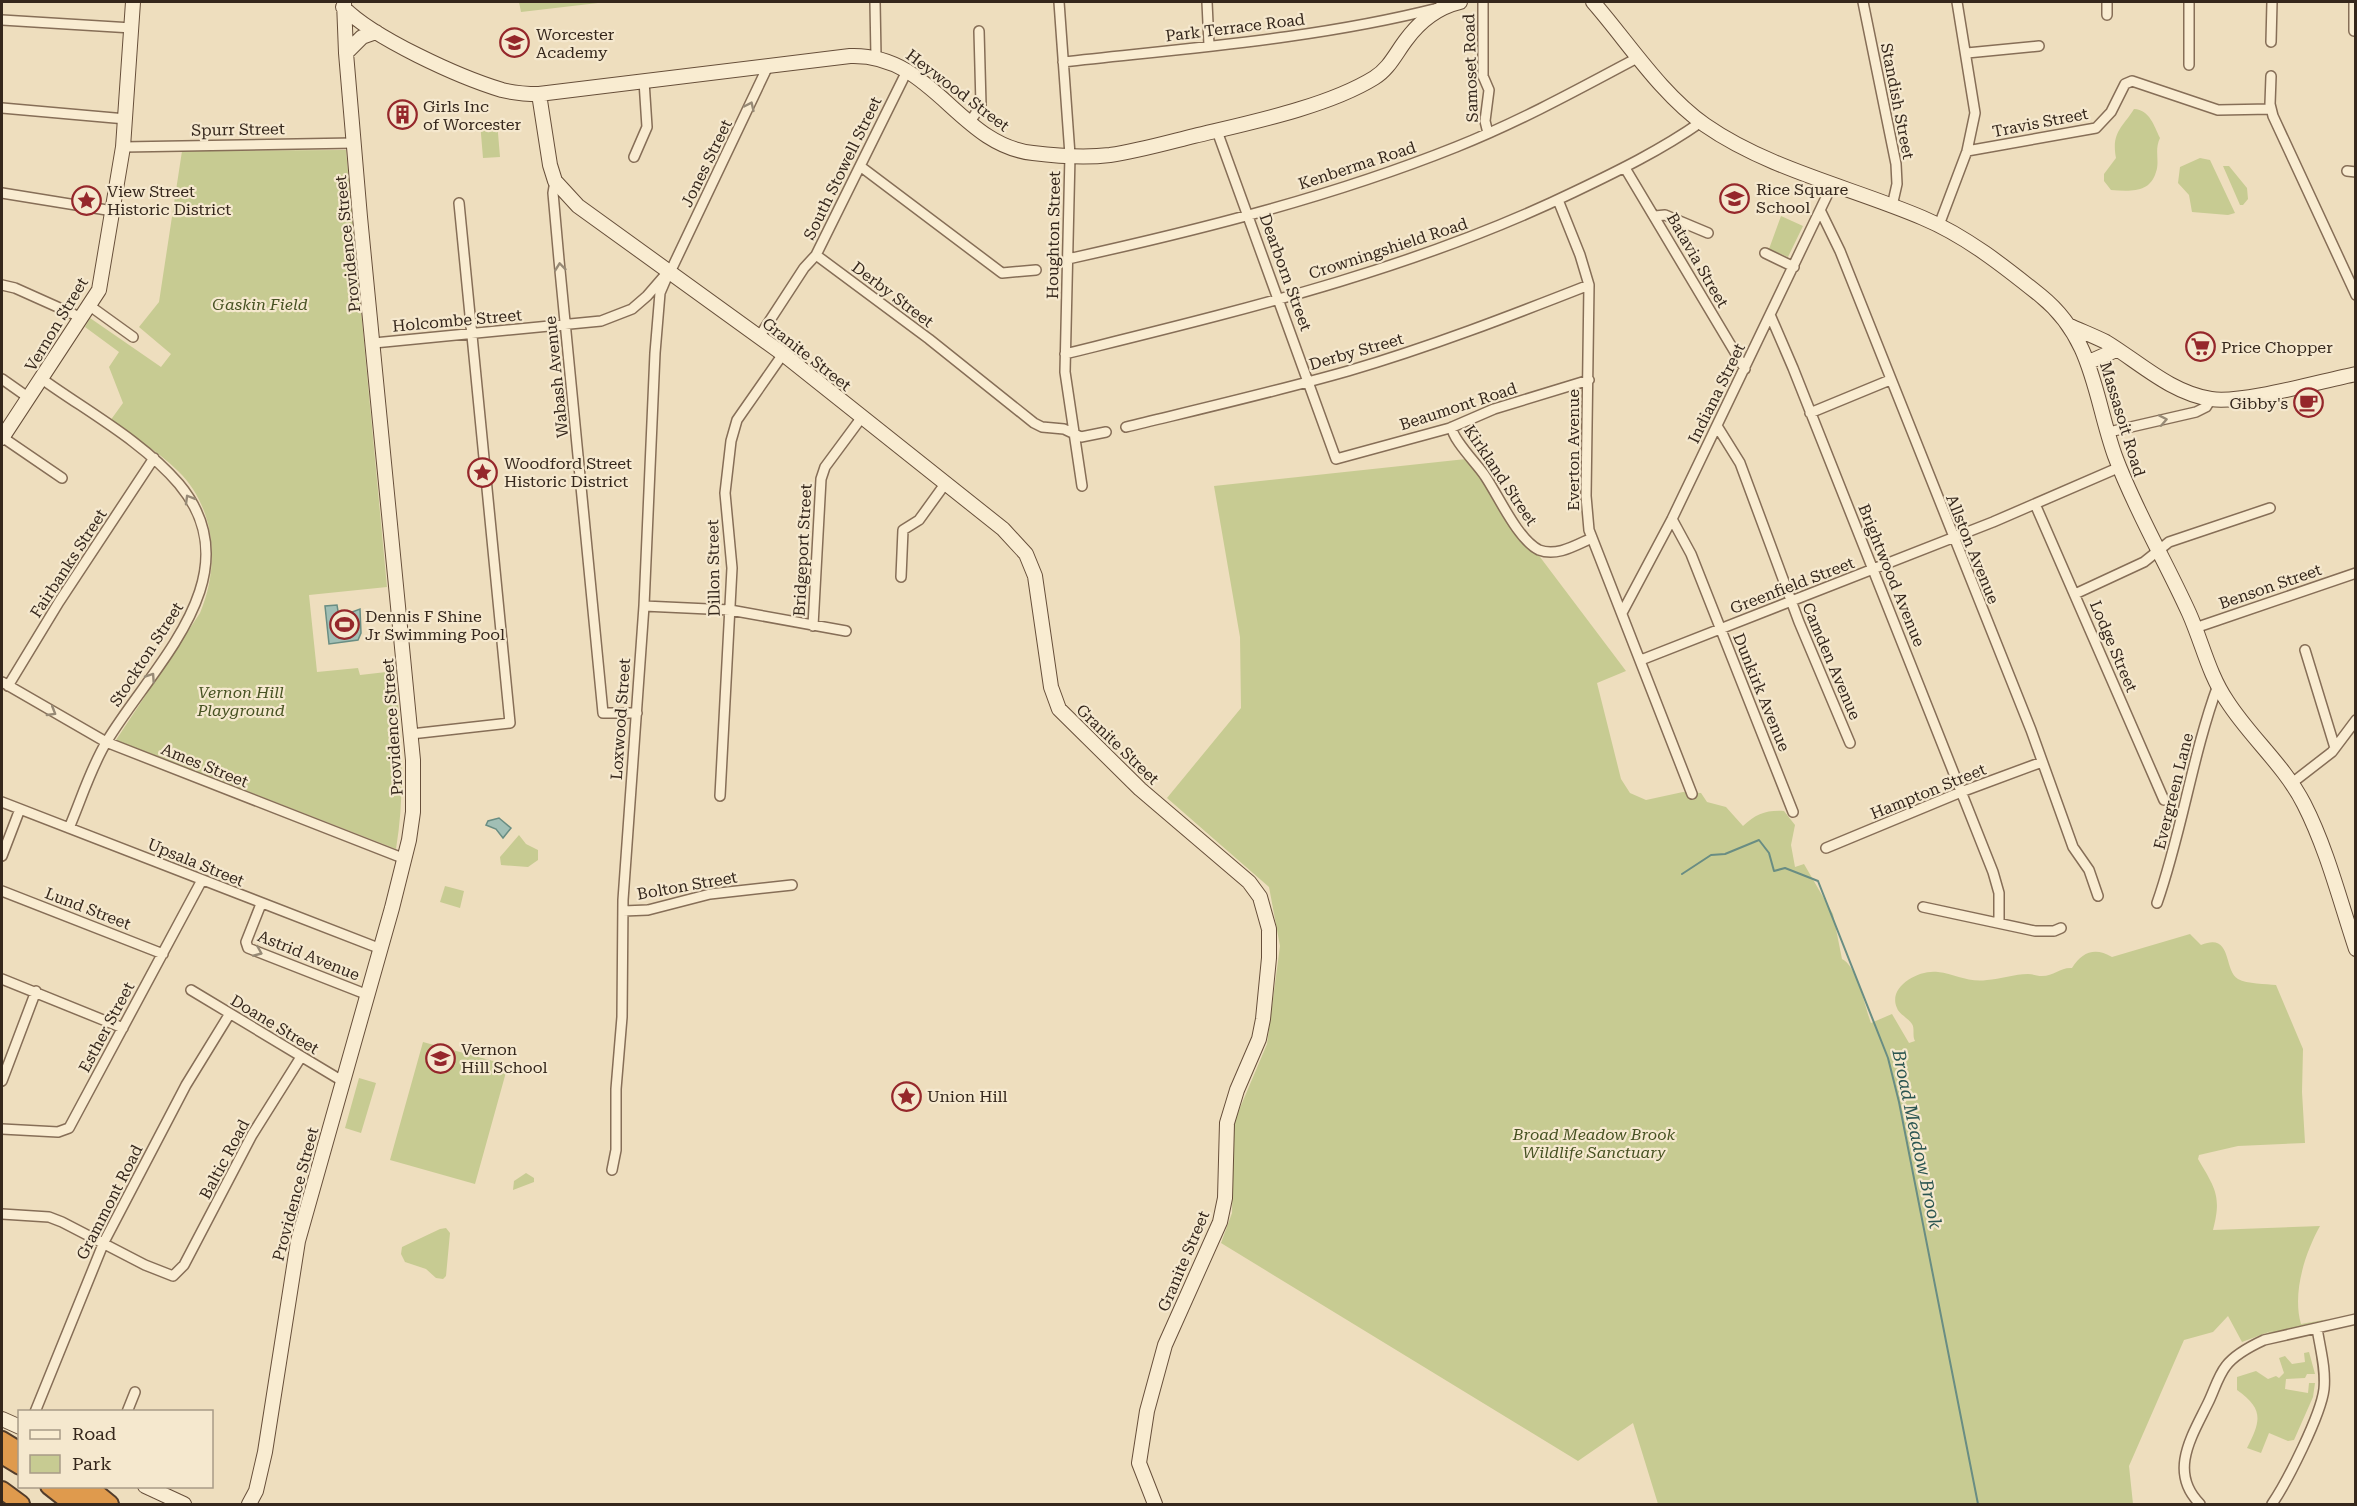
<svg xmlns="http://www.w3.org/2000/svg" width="2357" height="1506" viewBox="0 0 2357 1506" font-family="'Roboto Serif',serif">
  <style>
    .green { fill: #c7cb92 }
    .water { fill: #a1bfb5; stroke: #698d83; stroke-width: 1.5 }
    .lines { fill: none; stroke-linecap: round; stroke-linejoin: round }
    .stream { stroke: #698d83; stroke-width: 2 }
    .street-casing { stroke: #866e57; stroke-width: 12 }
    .secondary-casing { stroke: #674f3a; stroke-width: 16 }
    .highway-casing { stroke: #533d2b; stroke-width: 20 }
    .street { stroke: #f9ecd1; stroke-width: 9 }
    .secondary { stroke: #f9ecd1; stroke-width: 14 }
    .highway { stroke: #df9a4d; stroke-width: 16 }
    .oneway { stroke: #978a76 }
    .labels { text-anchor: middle; stroke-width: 4.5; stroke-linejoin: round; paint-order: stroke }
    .street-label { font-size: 16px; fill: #35271c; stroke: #f5e8ce }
    .poi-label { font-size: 16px; fill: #35271c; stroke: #f5e8ce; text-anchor: start }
    .park-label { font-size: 16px; font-style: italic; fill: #475222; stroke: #f5e8ce }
    .water-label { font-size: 18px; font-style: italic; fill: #2b5551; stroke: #f5e8ce }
  </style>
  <rect width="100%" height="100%" fill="#eedebe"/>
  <path class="green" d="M 519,2 L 598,2 L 598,3 L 521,12 Z
    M 2134,109 C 2150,110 2154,126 2160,138 C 2154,150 2160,161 2156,172 C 2150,194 2128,191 2111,190 L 2104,181 L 2104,174 L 2116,158 C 2111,132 2123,127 2134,109 Z
    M 497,121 L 500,157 L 483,158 L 480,122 Z
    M 346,150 L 387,587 L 309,595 L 317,672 L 358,668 L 360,675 L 395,671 C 401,731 406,789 396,849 L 116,740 L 200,613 C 220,566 216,508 178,471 C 158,451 133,437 110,421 L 123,403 L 109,367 L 119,352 L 85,327 L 90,318 L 161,367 L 171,354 L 139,327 L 159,302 L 182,151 Z
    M 2200,158 L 2210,160 L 2235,213 L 2228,215 L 2192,212 L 2189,195 L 2178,183 L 2180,167 Z
    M 2223,166 L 2229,166 L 2247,188 L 2248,199 L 2243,205 L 2240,205 Z
    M 1781,216 L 1803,226 L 1788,257 L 1769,249 Z
    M 1466,459 L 1626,671 L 1597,683 L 1621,779 L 1630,793 L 1646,800 L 1683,792 L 1701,793 L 1707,802 L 1726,807 L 1743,826 C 1756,814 1766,810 1784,811 L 1795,825 L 1791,845 L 1795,867 L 1804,864 L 1833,914 L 1842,959 C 1857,966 1865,1007 1871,1023 L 1892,1014 L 1909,1043 L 1915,1041 C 1912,1036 1915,1028 1912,1024 C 1908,1018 1899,1014 1897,1008 C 1887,986 1920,969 1938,972 C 1955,974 1969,983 1987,980 C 2000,979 2015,974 2028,974 C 2033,974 2037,976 2042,976 C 2054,976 2061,967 2072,968 C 2082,952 2095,947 2112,957 L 2190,934 L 2201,945 C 2233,932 2223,970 2238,979 C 2247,984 2266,984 2276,985 L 2303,1049 L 2302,1092 L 2305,1143 L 2238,1146 L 2199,1155 L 2198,1159 C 2215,1188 2222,1196 2213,1230 L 2320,1226 C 2305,1253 2292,1293 2301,1324 L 2329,1319 L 2254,1339 L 2274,1330 L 2242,1342 L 2228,1316 L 2213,1332 L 2184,1340 L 2129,1466 L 2133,1504 L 1658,1504 L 1633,1423 L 1578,1461 L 1221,1243 L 1232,1213 L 1234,1122 L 1267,1044 L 1280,946 L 1269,887 L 1167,798 L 1241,708 L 1240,637 L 1214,486 Z
    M 519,835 L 526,844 L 538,850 L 538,860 L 528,867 L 501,865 L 500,857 Z
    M 445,886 L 464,891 L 460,908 L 440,902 Z
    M 423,1042 L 508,1065 L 475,1184 L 390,1160 Z
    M 359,1078 L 376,1083 L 361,1133 L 345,1128 Z
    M 526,1173 L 534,1178 L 534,1182 L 513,1190 L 514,1181 Z
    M 440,1229 L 446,1228 L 450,1233 L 446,1276 L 443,1279 L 436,1278 L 426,1269 L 405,1262 L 401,1254 L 402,1247 Z
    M 2309,1352 L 2315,1374 L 2307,1374 L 2305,1378 L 2286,1379 L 2285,1389 L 2308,1393 L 2309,1383 L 2315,1383 L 2313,1397 L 2294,1440 L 2288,1441 L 2269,1433 L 2261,1453 L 2247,1448 C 2261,1421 2264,1409 2237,1390 L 2237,1377 L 2256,1371 L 2268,1379 L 2276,1376 L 2279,1378 L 2284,1373 L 2279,1358 L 2285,1356 L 2292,1364 L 2305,1362 L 2304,1353 Z"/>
  <path class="water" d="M 337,605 L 339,617 L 360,609 L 361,633 L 358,640 L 329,644 L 325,606 Z
    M 499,818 L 511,828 L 503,838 L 496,829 L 486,825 L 488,821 Z"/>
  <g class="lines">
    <path class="stream" d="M 1682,874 L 1711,855 L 1725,854 L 1759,840 L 1769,853 L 1774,871 L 1785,868 L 1818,881 L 1888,1058 L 1899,1102 L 1978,1504"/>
    <defs>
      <path id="street" d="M 875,2 L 876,57
        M 1059,2 L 1070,155 L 1065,372 L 1082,486
        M 1207,2 L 1209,45
        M 1483,2 L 1483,76 L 1489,90 L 1485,121 L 1488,133
        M 1863,2 L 1896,164 L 1897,184 L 1892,206
        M 2107,15 L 2107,2
        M 2,20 L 132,28
        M 2354,31 L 2354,2
        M 2271,42 L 2272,2
        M 1967,53 L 2039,46
        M 1063,62 C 1188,48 1316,39 1438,8
        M 2189,65 L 2189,2
        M 2271,76 L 2270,104 L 2273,116 L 2356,295
        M 2,108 L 126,119
        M 970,122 L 981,105 L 979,31
        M 1217,131 L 1336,459 L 1450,428 L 1494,409 L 1589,380
        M 123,147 L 354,143
        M 1967,151 L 2096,128 L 2111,112 L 2125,84 L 2132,81 L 2218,110 L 2271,109
        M 634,157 L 647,127 L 644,81
        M 860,166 L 1002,273 L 1036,270
        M 1625,168 L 1745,369
        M 2347,171 L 2356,172
        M 555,181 L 553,193 L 559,260 L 603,713 L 637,713
        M 2,193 L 113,211
        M 1558,200 L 1580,255 L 1589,285 L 1586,496 L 1589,530 L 1692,794
        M 1821,212 L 1840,251 L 2031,730 L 2073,847 L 2089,870 L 2098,896
        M 1655,216 L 1665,215 L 1708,233
        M 1939,225 L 1967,151 L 1975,113 L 1957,2
        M 1765,253 L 1794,267
        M 816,255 L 929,339 L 1034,423 L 1042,427 L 1064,429 L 1081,437 L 1106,432
        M 1068,259 C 1199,230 1331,197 1456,147 C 1519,122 1579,89 1639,57
        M 2,285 L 15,288 L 82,318
        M 90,306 L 133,337
        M 1771,317 L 1793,368 L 1993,872 L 1999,893 L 1999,922
        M 759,337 L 804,268 L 816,255 L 908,69
        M 374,343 L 601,321 L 632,309 L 647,296 L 673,266 L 768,66
        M 1065,354 C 1238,311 1413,270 1574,192 C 1618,171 1661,150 1701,122
        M 2,379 L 29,398
        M 42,379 C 88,412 142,441 179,484 C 255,575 152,666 107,741 C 91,767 81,800 69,828
        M 1810,413 L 1890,380
        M 1717,426 L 1740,463 L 1799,622 L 1850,743
        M 1126,427 C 1200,409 1274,392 1348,371 C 1430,347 1510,316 1589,285
        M 1452,427 C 1451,438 1478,465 1485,476 C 1498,495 1518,540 1539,550 C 1557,557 1576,545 1592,538
        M 2109,432 L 2196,412 L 2206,407 L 2211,399
        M 2,437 L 62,478
        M 2035,504 L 2164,800
        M 1672,519 L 1691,554 L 1793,812
        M 901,577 L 903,530 L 919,520 L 945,484
        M 2075,594 L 2144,562 L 2169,542 L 2270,508
        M 644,606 L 730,610 L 846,631
        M 1622,613 L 1672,519 L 1833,183
        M 813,626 L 821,479 L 825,467 L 862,417
        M 2195,628 L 2356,573
        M 2305,650 L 2335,748
        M 1641,660 L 1993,522 L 2120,467
        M 2,682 L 106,742 L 405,859
        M 8,686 L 59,602 L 154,458
        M 411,734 L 510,723 L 459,203
        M 2292,783 L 2332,752 L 2356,720
        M 720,796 L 732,568 L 725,493 L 731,441 L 737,420 L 783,354
        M 2,802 L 381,949
        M 1826,848 L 1961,792 L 2042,762
        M 2,856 L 20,809
        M 2,891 L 163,954
        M 2157,903 C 2182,832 2192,756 2218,685
        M 261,904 L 246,942 L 248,948 L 368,995
        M 1923,907 L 2035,931 L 2054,931 L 2061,928
        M 623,911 L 648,910 L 710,894 L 792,885
        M 2,979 L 123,1028
        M 191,990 L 344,1082
        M 2,1081 L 36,991
        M 2,1129 L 58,1132 L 69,1128 L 202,880
        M 612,1170 L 616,1150 L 616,1089 L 622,1017 L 623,900 L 644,606 L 655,353 L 660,293 L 669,272
        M 2,1214 L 49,1217 L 62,1222 L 145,1265 L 173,1276 L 184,1265 L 252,1135 L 301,1057
        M 35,1412 L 104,1242 L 186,1085 L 229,1015
        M 127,1412 L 135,1392
        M 2200,1504 C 2168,1472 2192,1436 2208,1403 C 2214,1391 2218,1376 2226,1366 C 2235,1354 2251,1346 2264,1340 L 2356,1319
        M 2272,1504 C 2287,1482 2321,1415 2324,1389 C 2326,1368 2320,1348 2317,1328"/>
      <path id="secondary" d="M 1593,2 C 1628,42 1660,93 1705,125 C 1768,169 1853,188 1923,218 C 1966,236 2005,267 2041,296 C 2094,339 2094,397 2115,456 C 2135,510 2165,560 2189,613 C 2202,642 2209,675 2227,701 C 2250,737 2284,765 2304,804 C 2327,849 2340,901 2356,949
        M 343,7 C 373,38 459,77 502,90 C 514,93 526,94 539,94 L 850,56 C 933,53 958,145 1033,153 C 1057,156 1085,158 1110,155 C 1138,151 1166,143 1194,136 C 1248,123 1327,107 1374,78 C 1389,69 1396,53 1406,40 C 1420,21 1439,7 1460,2
        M 346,53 L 362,37 L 376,32
        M 539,94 L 550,165 L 555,181 L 578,206 L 783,354 L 1003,529 L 1026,554 L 1035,576 L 1051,687 L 1059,709 L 1140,789 L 1249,882 L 1260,897 L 1269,929 L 1269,958 L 1263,1019 L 1259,1039 L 1237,1090 L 1227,1123 L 1225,1198 L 1220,1222 L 1165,1345 L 1147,1411 L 1139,1463 L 1155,1504
        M 2068,325 C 2081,331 2094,336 2106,342 C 2139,362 2171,393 2211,399 C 2242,404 2321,381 2356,374
        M 2089,362 L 2116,350
        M 2,438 L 99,290 L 123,147 L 133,2
        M 2,1419 L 20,1427
        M 145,1486 L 184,1504
        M 249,1504 L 256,1491 L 265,1452 L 298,1241 L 392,908 L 409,840 L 413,812 L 413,760 L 360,217 L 346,53 L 344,2"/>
      <path id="highway" d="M 2,1440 L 20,1451
        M 2,1455 L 20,1466
        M 49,1486 L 72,1504
        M 70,1486 L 92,1504
        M 88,1486 L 110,1504
        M 2,1490 L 21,1504"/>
    </defs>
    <use href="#street" class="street-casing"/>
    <use href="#secondary" class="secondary-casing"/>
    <use href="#highway" class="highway-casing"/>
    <use href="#street" class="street"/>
    <use href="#secondary" class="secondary"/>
    <use href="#highway" class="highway"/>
  </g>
  <defs><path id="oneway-chevron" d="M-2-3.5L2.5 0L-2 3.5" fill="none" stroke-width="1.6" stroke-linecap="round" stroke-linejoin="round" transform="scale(1.5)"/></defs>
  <g class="oneway">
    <use href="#oneway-chevron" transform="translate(750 106) rotate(-65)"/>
    <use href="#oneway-chevron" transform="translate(560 267) rotate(-96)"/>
    <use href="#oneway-chevron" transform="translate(2163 420) rotate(-11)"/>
    <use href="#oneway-chevron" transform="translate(189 499) rotate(-120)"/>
    <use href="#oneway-chevron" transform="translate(151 677) rotate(-56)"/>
    <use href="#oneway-chevron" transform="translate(52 712) rotate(31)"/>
    <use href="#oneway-chevron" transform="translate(258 952) rotate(23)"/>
  </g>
  <defs>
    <symbol id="school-ring" viewBox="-11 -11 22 22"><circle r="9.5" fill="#f5e8ce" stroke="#95272b" stroke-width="1.5"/><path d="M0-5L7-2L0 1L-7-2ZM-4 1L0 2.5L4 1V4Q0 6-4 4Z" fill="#95272b"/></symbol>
    <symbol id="building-ring" viewBox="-11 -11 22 22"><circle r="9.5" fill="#f5e8ce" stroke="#95272b" stroke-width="1.5"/><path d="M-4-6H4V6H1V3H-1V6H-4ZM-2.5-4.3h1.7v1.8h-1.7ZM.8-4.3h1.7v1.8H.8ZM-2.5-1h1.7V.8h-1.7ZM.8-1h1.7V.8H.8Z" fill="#95272b"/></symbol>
    <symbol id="sight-ring" viewBox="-11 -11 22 22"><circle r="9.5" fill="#f5e8ce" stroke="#95272b" stroke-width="1.5"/><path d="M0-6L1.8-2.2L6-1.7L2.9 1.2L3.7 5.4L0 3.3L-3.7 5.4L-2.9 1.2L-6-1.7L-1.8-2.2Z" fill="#95272b"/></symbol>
    <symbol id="supermarket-ring" viewBox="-11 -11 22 22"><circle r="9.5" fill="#f5e8ce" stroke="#95272b" stroke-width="1.5"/><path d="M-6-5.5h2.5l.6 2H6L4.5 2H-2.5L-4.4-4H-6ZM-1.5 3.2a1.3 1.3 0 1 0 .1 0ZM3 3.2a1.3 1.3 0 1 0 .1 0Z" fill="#95272b"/></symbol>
    <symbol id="cafe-ring" viewBox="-11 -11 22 22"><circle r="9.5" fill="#f5e8ce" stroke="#95272b" stroke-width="1.5"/><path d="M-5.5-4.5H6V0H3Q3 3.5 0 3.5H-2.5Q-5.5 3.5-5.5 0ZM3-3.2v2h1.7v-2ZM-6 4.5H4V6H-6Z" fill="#95272b"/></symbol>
    <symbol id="stadium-ring" viewBox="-11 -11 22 22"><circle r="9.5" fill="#f5e8ce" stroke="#95272b" stroke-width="1.5"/><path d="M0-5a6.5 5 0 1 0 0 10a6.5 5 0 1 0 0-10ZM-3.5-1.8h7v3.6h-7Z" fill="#95272b"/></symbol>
  </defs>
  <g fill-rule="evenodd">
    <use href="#school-ring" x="498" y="26" width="33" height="33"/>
    <use href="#building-ring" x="386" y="98" width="33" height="33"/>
    <use href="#school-ring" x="1718" y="182" width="33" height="33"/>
    <use href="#sight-ring" x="70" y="184" width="33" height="33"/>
    <use href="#supermarket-ring" x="2184" y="330" width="33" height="33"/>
    <use href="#cafe-ring" x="2292" y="386" width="33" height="33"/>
    <use href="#sight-ring" x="466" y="456" width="33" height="33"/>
    <use href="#stadium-ring" x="328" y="608" width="33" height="33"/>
    <use href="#school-ring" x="424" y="1042" width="33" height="33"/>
    <use href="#sight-ring" x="890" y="1080" width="33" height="33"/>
  </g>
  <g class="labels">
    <g class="street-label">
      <text transform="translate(1235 27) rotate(-7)" y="6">Park Terrace Road</text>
      <text transform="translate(1470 68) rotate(-92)" y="6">Samoset Road</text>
      <text transform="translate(958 90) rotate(37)" y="6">Heywood Street</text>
      <text transform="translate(1898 101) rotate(79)" y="6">Standish Street</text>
      <text transform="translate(2040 122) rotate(-11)" y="6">Travis Street</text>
      <text transform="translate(238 129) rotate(-1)" y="6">Spurr Street</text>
      <text transform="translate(706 163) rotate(-64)" y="6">Jones Street</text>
      <text transform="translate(1357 165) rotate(-18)" y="6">Kenberma Road</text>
      <text transform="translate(842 168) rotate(-64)" y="6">South Stowell Street</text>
      <text transform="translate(1053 235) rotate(-89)" y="6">Houghton Street</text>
      <text transform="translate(347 244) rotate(-96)" y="6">Providence Street</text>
      <text transform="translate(1388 248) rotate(-18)" y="6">Crowningshield Road</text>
      <text transform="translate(1698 260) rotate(60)" y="6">Batavia Street</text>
      <text transform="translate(1286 272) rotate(70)" y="6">Dearborn Street</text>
      <text transform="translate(893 294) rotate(37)" y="6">Derby Street</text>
      <text transform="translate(457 320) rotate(-5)" y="6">Holcombe Street</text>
      <text transform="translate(56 324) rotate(-59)" y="6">Vernon Street</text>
      <text transform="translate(1356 351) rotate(-16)" y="6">Derby Street</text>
      <text transform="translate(807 354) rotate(38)" y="6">Granite Street</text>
      <text transform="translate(556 377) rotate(-96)" y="6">Wabash Avenue</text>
      <text transform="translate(1716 393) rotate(-64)" y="6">Indiana Street</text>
      <text transform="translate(1458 406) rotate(-18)" y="6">Beaumont Road</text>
      <text transform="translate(2123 419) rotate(73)" y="6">Massasoit Road</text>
      <text transform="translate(1573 450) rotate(-90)" y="6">Everton Avenue</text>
      <text transform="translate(1501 475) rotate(56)" y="6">Kirkland Street</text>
      <text transform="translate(1973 549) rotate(68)" y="6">Allston Avenue</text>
      <text transform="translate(802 550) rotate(-87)" y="6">Bridgeport Street</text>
      <text transform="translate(68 563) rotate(-57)" y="6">Fairbanks Street</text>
      <text transform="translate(713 568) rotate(-91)" y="6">Dillon Street</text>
      <text transform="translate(1892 575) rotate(68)" y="6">Brightwood Avenue</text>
      <text transform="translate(1792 585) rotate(-21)" y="6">Greenfield Street</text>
      <text transform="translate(2270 586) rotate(-19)" y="6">Benson Street</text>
      <text transform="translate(2114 646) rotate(67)" y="6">Lodge Street</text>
      <text transform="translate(146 654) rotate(-57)" y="6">Stockton Street</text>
      <text transform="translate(1832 661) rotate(67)" y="6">Camden Avenue</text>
      <text transform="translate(1762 692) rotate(68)" y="6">Dunkirk Avenue</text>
      <text transform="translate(620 719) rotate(-86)" y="6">Loxwood Street</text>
      <text transform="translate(392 727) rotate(-94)" y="6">Providence Street</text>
      <text transform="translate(1118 744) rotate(44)" y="6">Granite Street</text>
      <text transform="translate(205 765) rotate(22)" y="6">Ames Street</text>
      <text transform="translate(1928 791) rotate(-22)" y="6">Hampton Street</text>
      <text transform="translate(2173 791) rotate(-76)" y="6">Evergreen Lane</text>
      <text transform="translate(196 862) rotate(22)" y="6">Upsala Street</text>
      <text transform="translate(687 885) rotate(-10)" y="6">Bolton Street</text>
      <text transform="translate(88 908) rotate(21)" y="6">Lund Street</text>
      <text transform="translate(309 955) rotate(22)" y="6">Astrid Avenue</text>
      <text transform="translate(275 1024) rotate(31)" y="6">Doane Street</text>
      <text transform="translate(106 1027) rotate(-62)" y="6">Esther Street</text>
      <text transform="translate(224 1159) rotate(-62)" y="6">Baltic Road</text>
      <text transform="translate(295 1194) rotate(-75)" y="6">Providence Street</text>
      <text transform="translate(109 1202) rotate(-63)" y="6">Grammont Road</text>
      <text transform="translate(1183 1261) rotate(-67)" y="6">Granite Street</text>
    </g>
    <g class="poi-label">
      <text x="536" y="40">Worcester<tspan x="536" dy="18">Academy</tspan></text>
      <text x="423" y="112">Girls Inc<tspan x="423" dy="18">of Worcester</tspan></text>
      <text x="1756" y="195">Rice Square<tspan x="1756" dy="18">School</tspan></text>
      <text x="107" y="197">View Street<tspan x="107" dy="18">Historic District</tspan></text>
      <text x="2221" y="353">Price Chopper</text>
      <text x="2288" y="409" text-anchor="end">Gibby's</text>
      <text x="504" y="469">Woodford Street<tspan x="504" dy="18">Historic District</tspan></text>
      <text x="365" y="622">Dennis F Shine<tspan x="365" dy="18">Jr Swimming Pool</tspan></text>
      <text x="461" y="1055">Vernon<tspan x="461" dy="18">Hill School</tspan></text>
      <text x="927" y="1102">Union Hill</text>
    </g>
    <g class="park-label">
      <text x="260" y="310">Gaskin Field</text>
      <text x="241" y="698">Vernon Hill<tspan x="241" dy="18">Playground</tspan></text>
      <text x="1594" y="1140">Broad Meadow Brook<tspan x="1594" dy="18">Wildlife Sanctuary</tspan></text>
    </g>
    <g class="water-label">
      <text transform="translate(1917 1139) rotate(78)" y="6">Broad Meadow Brook</text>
    </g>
  </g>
  <rect width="2357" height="1506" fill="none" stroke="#35271c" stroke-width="6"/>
  <rect x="18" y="1410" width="195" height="78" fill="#f5e8ce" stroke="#a89b87" stroke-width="1.5"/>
  <rect x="30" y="1430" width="30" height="9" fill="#f9ecd1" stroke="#a89b87" stroke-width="1.5"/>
  <text x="72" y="1440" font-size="18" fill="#35271c">Road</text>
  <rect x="30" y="1455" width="30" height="18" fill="#c7cb92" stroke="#a89b87" stroke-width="1.5"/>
  <text x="72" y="1470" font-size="18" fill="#35271c">Park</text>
</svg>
